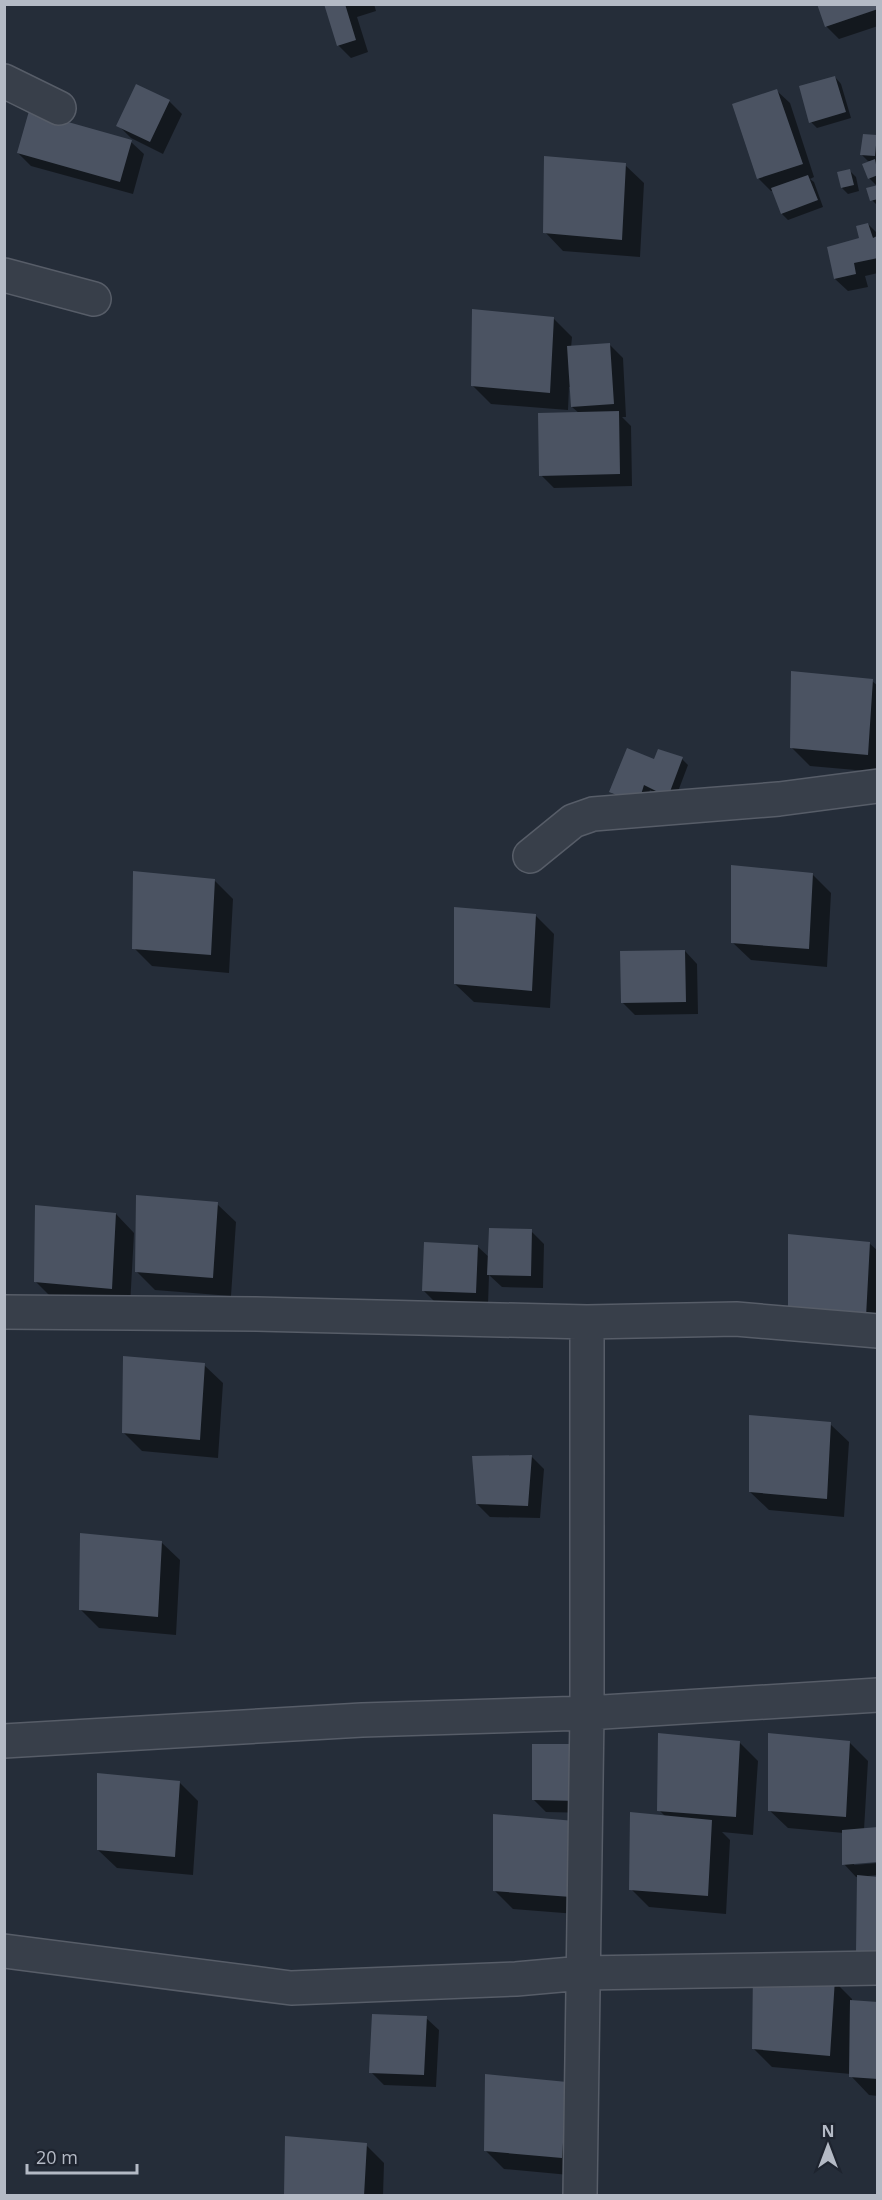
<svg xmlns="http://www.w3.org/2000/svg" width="882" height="2200" viewBox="0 0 882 2200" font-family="'Open Sans',sans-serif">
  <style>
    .shadow { fill: #0007 }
    .building { fill: #4b5362 }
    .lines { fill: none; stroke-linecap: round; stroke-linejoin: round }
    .minor-casing { stroke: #575d68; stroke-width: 36 }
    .minor { stroke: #383f4a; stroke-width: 33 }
  </style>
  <rect width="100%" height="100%" fill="#252d39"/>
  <path class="shadow" d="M 325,4 L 374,4 L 376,11 L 357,17 L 368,52 L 351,58 L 338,45 Z
    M 878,4 L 878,26 L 839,39 L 826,26 Z
    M 835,77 L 841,84 L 851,118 L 817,128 L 811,122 Z
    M 777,91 L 790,103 L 814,177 L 810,179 L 814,182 L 823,207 L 788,220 L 782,214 L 773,191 L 771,191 L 759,179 L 734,105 Z
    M 169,101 L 182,114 L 163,154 L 131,138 L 118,125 Z
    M 877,137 L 878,162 L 875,162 L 878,164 L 878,206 L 872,200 L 877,186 L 869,178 L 875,161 L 868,161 L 862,155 Z
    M 131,142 L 144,154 L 133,194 L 31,166 L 18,153 Z
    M 625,165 L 644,183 L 640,257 L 563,251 L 545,232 Z
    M 850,171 L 856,177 L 859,191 L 848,194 L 842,188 Z
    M 868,224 L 878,234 L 878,273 L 865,276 L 868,287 L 848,291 L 835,279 L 828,248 L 861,240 Z
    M 553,318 L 572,337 L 571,348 L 610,345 L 623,358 L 626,417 L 622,417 L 631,426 L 632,486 L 554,488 L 541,475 L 580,414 L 572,407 L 571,387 L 569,387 L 568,410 L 491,404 L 473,386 Z
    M 872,681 L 878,686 L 878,772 L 810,766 L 792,748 Z
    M 682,759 L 688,765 L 674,802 L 650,790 L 644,809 L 617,798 L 611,792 L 655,760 Z
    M 812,874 L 831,893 L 827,967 L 751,960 L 732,942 Z
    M 214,880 L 233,899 L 229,973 L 152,966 L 134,948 Z
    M 536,916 L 554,934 L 550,1008 L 474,1002 L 455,984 Z
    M 685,951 L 697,964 L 698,1014 L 635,1015 L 622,1002 Z
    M 217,1204 L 236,1222 L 231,1296 L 155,1290 L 136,1271 Z
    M 116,1214 L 134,1233 L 130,1306 L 54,1300 L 35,1281 Z
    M 531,1231 L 544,1244 L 543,1288 L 502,1287 L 489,1275 L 488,1305 L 436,1303 L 423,1290 L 477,1246 L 490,1258 Z
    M 869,1243 L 878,1251 L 878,1335 L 808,1329 Z
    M 204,1365 L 223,1383 L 218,1458 L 142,1451 L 124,1433 Z
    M 830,1424 L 849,1442 L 844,1517 L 769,1510 L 750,1492 Z
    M 531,1456 L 544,1469 L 540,1518 L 490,1517 L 477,1504 Z
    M 161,1542 L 180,1560 L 176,1635 L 99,1628 L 81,1610 Z
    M 739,1742 L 758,1761 L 753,1835 L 722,1832 L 730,1840 L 726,1914 L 649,1907 L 631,1889 L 666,1817 L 659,1810 Z
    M 849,1742 L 868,1761 L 864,1830 L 854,1865 L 878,1863 L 878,1875 L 868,1876 L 868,1878 L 856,1877 L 844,1864 L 844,1833 L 788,1828 L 769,1810 Z
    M 580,1746 L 592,1813 L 546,1812 L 533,1799 Z
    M 179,1782 L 198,1801 L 193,1875 L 117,1868 L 98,1850 Z
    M 593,1841 L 589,1915 L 513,1909 L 494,1890 Z
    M 834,1981 L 852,1999 L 852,2002 L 878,2004 L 878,2096 L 869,2095 L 851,2076 L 851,2074 L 772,2067 L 754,2049 Z
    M 426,2018 L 439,2030 L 436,2087 L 384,2085 L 371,2072 Z
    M 584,2102 L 580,2176 L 504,2169 L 486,2151 Z
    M 366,2145 L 384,2163 L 383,2196 L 286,2196 Z"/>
  <path class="building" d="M 324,4 L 345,4 L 356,40 L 337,46 Z
    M 817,4 L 878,4 L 878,9 L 825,27 Z
    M 835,76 L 846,112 L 809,123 L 799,86 Z
    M 136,84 L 170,100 L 150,142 L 116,126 Z
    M 777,89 L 803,164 L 757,179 L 732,104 Z
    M 29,111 L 132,140 L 120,182 L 17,153 Z
    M 863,134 L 877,135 L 875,156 L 860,155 Z
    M 544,156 L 626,163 L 622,240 L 543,233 Z
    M 875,159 L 878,175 L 868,179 L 862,164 Z
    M 850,169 L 854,185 L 841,188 L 837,172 Z
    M 808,175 L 818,200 L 781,214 L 771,188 Z
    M 878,185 L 878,199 L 870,201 L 866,188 Z
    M 868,223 L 873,238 L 877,236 L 878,258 L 854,263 L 856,274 L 834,279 L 827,247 L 859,238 L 856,226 Z
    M 472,309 L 554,317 L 550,393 L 471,386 Z
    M 610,343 L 614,404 L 571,407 L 567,346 Z
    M 619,411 L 620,474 L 539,476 L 538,413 Z
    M 791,671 L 873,679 L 868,755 L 790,748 Z
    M 627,748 L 654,759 L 658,749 L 683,757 L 668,797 L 644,785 L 638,804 L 609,792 Z
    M 731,865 L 813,873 L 809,949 L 731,943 Z
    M 133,871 L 215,879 L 211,955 L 132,949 Z
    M 454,907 L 536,914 L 532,991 L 454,984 Z
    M 685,950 L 686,1002 L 621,1003 L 620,951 Z
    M 136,1195 L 218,1202 L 213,1278 L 135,1272 Z
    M 35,1205 L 116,1213 L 112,1289 L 34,1282 Z
    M 489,1228 L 532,1229 L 531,1276 L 487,1275 Z
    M 788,1234 L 870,1242 L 866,1317 L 788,1311 Z
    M 424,1242 L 478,1245 L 476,1293 L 422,1291 Z
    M 123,1356 L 205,1363 L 200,1440 L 122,1433 Z
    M 749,1415 L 831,1422 L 827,1499 L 749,1492 Z
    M 532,1455 L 528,1506 L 476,1504 L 472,1456 Z
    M 80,1533 L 162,1541 L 158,1617 L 79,1610 Z
    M 658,1733 L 740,1741 L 736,1817 L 657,1811 Z
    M 768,1733 L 850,1741 L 846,1817 L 768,1811 Z
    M 532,1744 L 581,1744 L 580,1801 L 532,1800 Z
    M 97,1773 L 180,1781 L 175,1857 L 97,1850 Z
    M 630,1812 L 712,1820 L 708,1896 L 629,1890 Z
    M 493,1814 L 575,1821 L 571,1897 L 493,1891 Z
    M 878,1827 L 878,1862 L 842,1865 L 842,1830 Z
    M 857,1875 L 878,1877 L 878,1954 L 856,1952 Z
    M 753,1972 L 835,1979 L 830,2056 L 752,2049 Z
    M 850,2000 L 878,2002 L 878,2079 L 849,2077 Z
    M 372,2014 L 427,2016 L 424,2075 L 369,2073 Z
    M 485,2074 L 567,2082 L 562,2158 L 484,2151 Z
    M 285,2136 L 367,2143 L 364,2196 L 284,2196 Z"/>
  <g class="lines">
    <defs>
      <path id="minor" d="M 4,81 L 59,108
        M 4,275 L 94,299
        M 530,856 L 573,821 L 593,814 L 779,799 L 878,786
        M 4,1312 L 256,1314 L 587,1322 L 736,1319 L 878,1331
        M 4,1741 L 362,1720 L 587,1713 L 878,1695
        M 4,1951 L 291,1988 L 516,1979 L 583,1973 L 878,1968
        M 580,2196 L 587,1713 L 587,1322"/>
    </defs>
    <use href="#minor" class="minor-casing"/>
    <use href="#minor" class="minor"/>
  </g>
  <rect width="882" height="2200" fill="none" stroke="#b4bac5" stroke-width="12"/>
  <g transform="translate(828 2146)" stroke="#1e242f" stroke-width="4.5" paint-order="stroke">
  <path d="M0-4.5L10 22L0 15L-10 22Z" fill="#b4bac5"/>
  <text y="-9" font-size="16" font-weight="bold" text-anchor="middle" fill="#b4bac5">N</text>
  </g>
  <path d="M27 2164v9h110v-9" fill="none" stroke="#b4bac5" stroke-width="3"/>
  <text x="36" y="2164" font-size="18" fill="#b4bac5" stroke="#1e242f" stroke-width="4.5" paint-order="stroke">20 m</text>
</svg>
